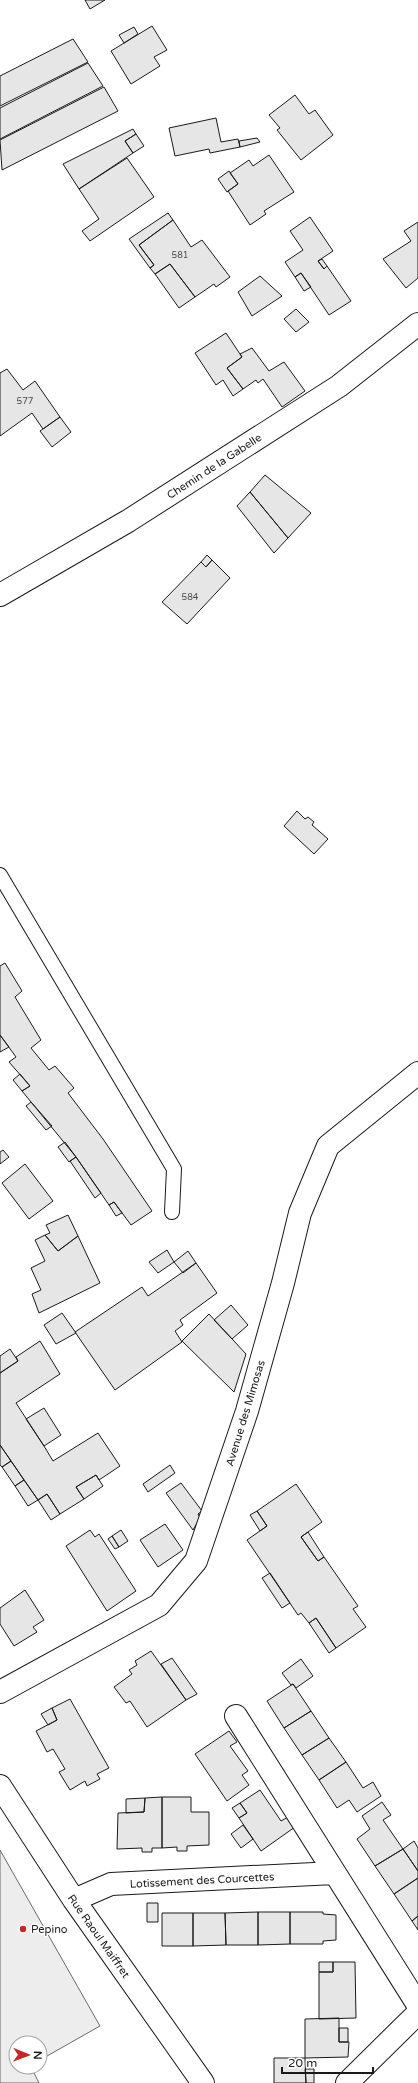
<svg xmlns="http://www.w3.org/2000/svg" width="418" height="2083" viewBox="0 0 418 2083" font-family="'Varela Round',sans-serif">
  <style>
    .parking { fill: #ededed; stroke: #6a6a6a }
    .building { fill: #e6e6e6; stroke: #1a1a1a }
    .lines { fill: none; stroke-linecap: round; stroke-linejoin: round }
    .lane-casing { stroke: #1a1a1a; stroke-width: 16 }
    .street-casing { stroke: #1a1a1a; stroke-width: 24 }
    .lane { stroke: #fff; stroke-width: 14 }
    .street { stroke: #fff; stroke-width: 22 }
    .poi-dot { fill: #c62828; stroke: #fff; stroke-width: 1.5 }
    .labels { text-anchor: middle; stroke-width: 3; stroke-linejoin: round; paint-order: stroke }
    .number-label { font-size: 9px; fill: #4d4d4d }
    .street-label { font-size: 11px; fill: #1a1a1a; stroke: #fff }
    .poi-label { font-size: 11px; fill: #1a1a1a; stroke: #fff; text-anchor: start }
  </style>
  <rect width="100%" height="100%" fill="#fff"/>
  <path class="parking" d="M 0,1850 L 100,2026 L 40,2060 L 40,2043 L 16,2043 L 16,2067 L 31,2067 L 39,2083 L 0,2083 Z"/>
  <path class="building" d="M 85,0 L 105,0 L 90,9 Z
    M 152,26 L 167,50 L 154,57 L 160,66 L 131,84 L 111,51 Z
    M 134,27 L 138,34 L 124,43 L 119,35 Z
    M 73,39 L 88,62 L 0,106 L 0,76 Z
    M 88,63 L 103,86 L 0,139 L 0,108 Z
    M 104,87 L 118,111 L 2,170 L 0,140 Z
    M 295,95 L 309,114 L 315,110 L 333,135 L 301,160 L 277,130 L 280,128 L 269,115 Z
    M 216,118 L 221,142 L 238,139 L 240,147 L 210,153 L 209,149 L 175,156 L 169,128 Z
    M 133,129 L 136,134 L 125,141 L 133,153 L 79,189 L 63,164 Z
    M 136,134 L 144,146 L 133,153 L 125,141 Z
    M 257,138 L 260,142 L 240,147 L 239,141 Z
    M 269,155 L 294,192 L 264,211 L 266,214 L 250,225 L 228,191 L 238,184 L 230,173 L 249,160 L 253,166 Z
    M 127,158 L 154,197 L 90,241 L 82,231 L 99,219 L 79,189 Z
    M 229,171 L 238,184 L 227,192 L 218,179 Z
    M 168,213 L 173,220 L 139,245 L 154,265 L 150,268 L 129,239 Z
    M 310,217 L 333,251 L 318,261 L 324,269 L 327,266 L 351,301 L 329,315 L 301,273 L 295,277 L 285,262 L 303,250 L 290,231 Z
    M 173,220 L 191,247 L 202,240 L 230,277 L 216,287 L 214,284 L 195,297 L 170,264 L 155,274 L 150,268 L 154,265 L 139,245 Z
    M 418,222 L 418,278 L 406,288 L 383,259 L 411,241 L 404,231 Z
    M 322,259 L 327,266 L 324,269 L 318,261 Z
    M 170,264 L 195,297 L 179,308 L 155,274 Z
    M 301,273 L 311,287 L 304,291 L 295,277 Z
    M 260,276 L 282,296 L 252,316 L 238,292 Z
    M 296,309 L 309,322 L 296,332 L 284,319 Z
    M 226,333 L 242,357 L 227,368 L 243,389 L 233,396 L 223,380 L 216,385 L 195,353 Z
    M 252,348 L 269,371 L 284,362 L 305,391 L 282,407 L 263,379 L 258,383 L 256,380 L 243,389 L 227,368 L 242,357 L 240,354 Z
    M 7,369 L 23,390 L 35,381 L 60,417 L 43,429 L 32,413 L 0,436 L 0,373 Z
    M 60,417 L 71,432 L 52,447 L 40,431 Z
    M 265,475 L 311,513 L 288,538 L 250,492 Z
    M 250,492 L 288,538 L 274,553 L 237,506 Z
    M 207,555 L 212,560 L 206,567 L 201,562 Z
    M 212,560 L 230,578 L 187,624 L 162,602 L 201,562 L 206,567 Z
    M 297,811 L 305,819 L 308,817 L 314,822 L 312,825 L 328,839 L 314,854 L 284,826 Z
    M 5,963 L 22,991 L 15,997 L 41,1040 L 31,1048 L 49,1070 L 55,1066 L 74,1088 L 68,1093 L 103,1139 L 152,1211 L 131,1225 L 114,1202 L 109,1205 L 76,1157 L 22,1091 L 30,1086 L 9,1062 L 16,1057 L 0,1035 L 0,966 Z
    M 0,1035 L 9,1047 L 0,1052 Z
    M 20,1074 L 30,1086 L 22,1091 L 13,1080 Z
    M 31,1102 L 52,1126 L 46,1130 L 26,1106 Z
    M 65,1142 L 76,1157 L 69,1162 L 58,1147 Z
    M 3,1150 L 9,1157 L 0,1164 L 0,1152 Z
    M 76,1157 L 101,1193 L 95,1198 L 70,1161 Z
    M 25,1164 L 53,1201 L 29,1219 L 2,1183 Z
    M 114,1202 L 122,1213 L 116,1216 L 109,1205 Z
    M 68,1215 L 78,1236 L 58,1251 L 45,1235 L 50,1233 L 46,1225 Z
    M 45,1235 L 58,1251 L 78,1236 L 100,1283 L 39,1313 L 32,1294 L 41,1290 L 31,1268 L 45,1261 L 35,1240 Z
    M 167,1250 L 174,1262 L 158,1273 L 149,1262 Z
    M 188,1251 L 196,1263 L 183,1273 L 174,1262 Z
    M 196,1263 L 217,1293 L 180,1320 L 183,1325 L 175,1331 L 182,1342 L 115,1390 L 75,1332 L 142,1287 L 148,1296 Z
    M 231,1305 L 248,1325 L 232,1339 L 214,1320 Z
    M 62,1313 L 76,1333 L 56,1344 L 44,1325 Z
    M 209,1314 L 246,1354 L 234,1392 L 182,1341 Z
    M 40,1341 L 60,1374 L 16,1403 L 44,1446 L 53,1461 L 98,1433 L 120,1466 L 99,1480 L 96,1475 L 76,1487 L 84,1499 L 60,1514 L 47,1494 L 38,1500 L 0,1445 L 0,1373 L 18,1361 L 16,1357 Z
    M 10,1349 L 18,1361 L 0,1373 L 0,1356 Z
    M 44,1408 L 61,1435 L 44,1446 L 26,1419 Z
    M 0,1445 L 11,1461 L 2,1467 L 0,1465 Z
    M 11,1461 L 24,1480 L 15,1486 L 2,1467 Z
    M 170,1465 L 175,1473 L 148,1492 L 143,1484 Z
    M 96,1475 L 103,1486 L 84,1499 L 76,1487 Z
    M 24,1480 L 38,1500 L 28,1506 L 15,1486 Z
    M 181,1483 L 202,1511 L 198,1514 L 200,1518 L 193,1530 L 166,1493 Z
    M 296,1484 L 322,1522 L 301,1537 L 318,1561 L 324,1557 L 358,1606 L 353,1609 L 366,1627 L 336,1648 L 316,1618 L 309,1623 L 301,1613 L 298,1615 L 247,1540 L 267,1526 L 257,1511 Z
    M 47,1494 L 60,1514 L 51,1520 L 38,1500 Z
    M 257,1511 L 267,1526 L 260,1531 L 250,1515 Z
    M 165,1524 L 183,1550 L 158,1567 L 140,1540 Z
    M 90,1530 L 95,1537 L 99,1534 L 136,1591 L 107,1611 L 66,1546 Z
    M 121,1530 L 128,1541 L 119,1547 L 112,1536 Z
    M 308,1532 L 324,1557 L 318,1561 L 301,1537 Z
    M 112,1536 L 119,1547 L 115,1549 L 108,1539 Z
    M 270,1573 L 290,1603 L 282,1608 L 262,1578 Z
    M 25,1590 L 44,1620 L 33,1627 L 37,1632 L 14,1646 L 0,1624 L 0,1608 Z
    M 316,1618 L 336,1648 L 329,1653 L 309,1623 Z
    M 151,1651 L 186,1700 L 147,1727 L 130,1701 L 126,1703 L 114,1687 L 132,1674 L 129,1670 L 137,1665 L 135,1661 Z
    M 172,1658 L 197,1694 L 186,1700 L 161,1664 Z
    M 301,1659 L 313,1676 L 296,1688 L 293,1684 L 291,1685 L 282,1673 Z
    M 293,1684 L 311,1711 L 284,1728 L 267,1701 Z
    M 70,1699 L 109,1768 L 97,1774 L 100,1779 L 87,1786 L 85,1781 L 70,1790 L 59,1772 L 65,1769 L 53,1749 L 47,1752 L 36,1731 L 57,1720 L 52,1708 Z
    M 52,1708 L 57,1720 L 48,1725 L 41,1714 Z
    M 311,1711 L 329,1738 L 302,1755 L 284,1728 Z
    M 229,1731 L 237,1742 L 230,1746 L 248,1771 L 242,1775 L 249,1785 L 227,1801 L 195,1754 Z
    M 329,1738 L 346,1762 L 319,1780 L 302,1755 Z
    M 346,1762 L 363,1788 L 373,1782 L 381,1796 L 357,1812 L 349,1800 L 337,1808 L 319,1780 Z
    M 260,1790 L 281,1821 L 288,1817 L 295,1827 L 261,1851 L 239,1818 L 247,1813 L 240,1803 Z
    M 162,1797 L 191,1797 L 191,1812 L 209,1812 L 209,1845 L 187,1846 L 187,1851 L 177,1851 L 177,1847 L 162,1848 Z
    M 162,1797 L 162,1848 L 152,1848 L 152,1852 L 142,1852 L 142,1848 L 117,1849 L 118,1813 L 144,1812 L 145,1798 Z
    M 145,1798 L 144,1812 L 126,1813 L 126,1799 Z
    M 382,1802 L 391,1815 L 383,1820 L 403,1849 L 375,1866 L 357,1839 L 370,1829 L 362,1816 Z
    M 240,1803 L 247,1813 L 239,1818 L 232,1808 Z
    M 243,1825 L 253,1839 L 241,1848 L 231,1834 Z
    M 414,1841 L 418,1848 L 418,1871 L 403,1849 Z
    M 403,1849 L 418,1871 L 418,1878 L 394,1894 L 375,1866 Z
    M 418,1878 L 418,1916 L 412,1921 L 394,1894 Z
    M 147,1903 L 158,1903 L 158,1922 L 147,1922 Z
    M 258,1912 L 290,1912 L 290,1944 L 258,1945 Z
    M 258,1912 L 258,1945 L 226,1945 L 225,1913 Z
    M 290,1912 L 323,1912 L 323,1914 L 336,1915 L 336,1940 L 323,1941 L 323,1944 L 290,1944 Z
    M 162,1913 L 193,1913 L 193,1946 L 162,1946 Z
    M 193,1913 L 225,1913 L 226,1945 L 193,1946 Z
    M 418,1916 L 418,1930 L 412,1921 Z
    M 319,1962 L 333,1962 L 333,1972 L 319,1972 Z
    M 333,1962 L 355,1962 L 356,2018 L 319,2019 L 319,1972 L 333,1972 Z
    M 339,2018 L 339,2042 L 349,2042 L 348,2057 L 305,2058 L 305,2019 Z
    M 339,2028 L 348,2028 L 348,2042 L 339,2042 Z
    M 274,2058 L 305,2058 L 306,2083 L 274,2083 Z
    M 305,2069 L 314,2069 L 314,2083 L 306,2083 Z"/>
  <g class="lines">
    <defs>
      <path id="lane" d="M 0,875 L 174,1169 L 172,1212"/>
      <path id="street" d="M 0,595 L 128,521 L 339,386 L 418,324
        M 0,1692 L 159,1605 L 196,1561 L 247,1411 L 283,1283 L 300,1213 L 328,1146 L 418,1073
        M 236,1716 L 418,2005
        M 0,1786 L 74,1900 L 203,2083
        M 74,1900 L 111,1884 L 334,1873
        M 347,2083 L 418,2013"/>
    </defs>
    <use href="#lane" class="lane-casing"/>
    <use href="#street" class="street-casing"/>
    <use href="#lane" class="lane"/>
    <use href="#street" class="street"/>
  </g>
  <circle class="poi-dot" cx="23" cy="1929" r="4"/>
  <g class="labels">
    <g class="number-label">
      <text x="180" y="258">581</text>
      <text x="25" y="404">577</text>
      <text x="190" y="600">584</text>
    </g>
    <g class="street-label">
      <text transform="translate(214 466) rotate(-33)" y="4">Chemin de la Gabelle</text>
      <text transform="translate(245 1413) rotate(-73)" y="4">Avenue des Mimosas</text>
      <text transform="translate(202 1880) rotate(-3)" y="4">Lotissement des Courcettes</text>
      <text transform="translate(99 1936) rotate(55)" y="4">Rue Raoul Maiffret</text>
    </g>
    <g class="poi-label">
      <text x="31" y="1933">Pepino</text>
    </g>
  </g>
  <g transform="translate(28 2055) rotate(91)"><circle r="19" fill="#ffffff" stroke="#a3a3a3"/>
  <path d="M0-3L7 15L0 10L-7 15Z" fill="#c62828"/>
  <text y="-6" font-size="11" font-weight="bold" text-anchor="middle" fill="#1a1a1a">N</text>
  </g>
  <path d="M282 2067v6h91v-6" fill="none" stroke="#1a1a1a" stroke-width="2"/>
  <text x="288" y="2067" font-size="12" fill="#1a1a1a" stroke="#ffffff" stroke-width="3" paint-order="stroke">20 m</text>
</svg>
